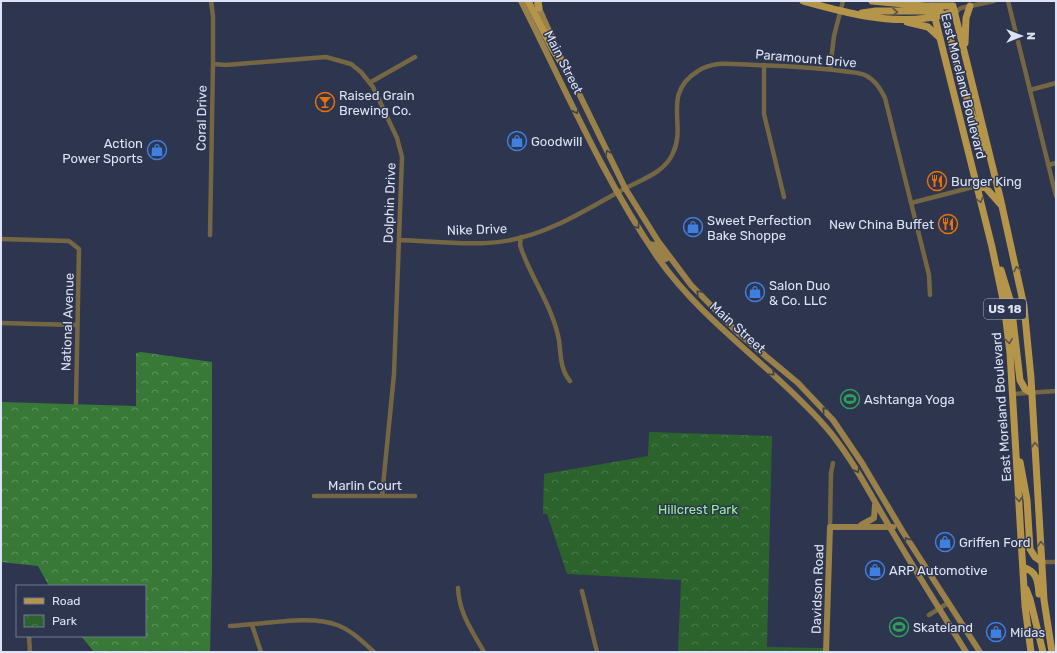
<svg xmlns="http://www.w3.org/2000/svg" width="1057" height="653" viewBox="0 0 1057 653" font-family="Rubik,sans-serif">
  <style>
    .forest { fill: url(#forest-crowns) }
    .park { fill: url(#park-crowns) }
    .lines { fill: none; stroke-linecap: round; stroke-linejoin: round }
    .street { stroke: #766744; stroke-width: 4.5 }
    .secondary { stroke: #998149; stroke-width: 6 }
    .primary { stroke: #b4954a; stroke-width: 7 }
    .oneway { stroke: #56524e }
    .oneway2 { stroke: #3d404e }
    .labels { text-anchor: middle; stroke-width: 3; stroke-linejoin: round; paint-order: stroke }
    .shield { fill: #2d354f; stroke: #a8afc2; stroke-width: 1 }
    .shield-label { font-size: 12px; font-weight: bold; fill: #dde3f4 }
    .street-label { font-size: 13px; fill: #dde3f4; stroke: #2d354f }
    .poi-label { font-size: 13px; fill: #dde3f4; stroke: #2d354f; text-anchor: start }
    .park-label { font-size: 13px; fill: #9bf399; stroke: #2d354f }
  </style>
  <defs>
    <pattern id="forest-crowns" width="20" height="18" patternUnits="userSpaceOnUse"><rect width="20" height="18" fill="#387938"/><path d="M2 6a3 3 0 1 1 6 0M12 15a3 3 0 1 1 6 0" fill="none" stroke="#5e925f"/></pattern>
    <pattern id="park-crowns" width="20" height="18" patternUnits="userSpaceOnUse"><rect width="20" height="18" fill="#2c632c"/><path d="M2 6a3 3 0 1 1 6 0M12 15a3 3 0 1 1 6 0" fill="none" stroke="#4a794b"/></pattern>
  </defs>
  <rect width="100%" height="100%" fill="#2d354f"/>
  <path class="forest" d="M 141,352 L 212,362 L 212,566 L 210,652 L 94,652 L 81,636 L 145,636 L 145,586 L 49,586 L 38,566 L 1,562 L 1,402 L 136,406 L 136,353 Z"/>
  <path class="park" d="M 649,432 L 772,436 L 767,647 L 823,648 L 823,652 L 678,652 L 681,580 L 567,574 L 547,514 L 543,514 L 544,474 L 648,456 Z"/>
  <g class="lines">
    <path class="street" d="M 1008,1 L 1056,196
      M 955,12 L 961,8 L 994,1
      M 213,64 L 226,65 L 326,57 L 351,64 L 361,72 L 373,87 L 397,138 L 402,157 L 394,374 L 382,496
      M 764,65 L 764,114 L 784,197
      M 830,69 L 834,36 L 843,1
      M 371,82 L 415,57
      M 1030,90 L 1056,83
      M 1048,165 L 1056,163
      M 911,203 L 977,186
      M 210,235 L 213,64 L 213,16 L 211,1
      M 521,237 L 520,245 L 522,251 C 533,281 553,308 559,340 C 561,355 560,369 570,381
      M 1,239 L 69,241 L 79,249 L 76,403
      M 399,240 C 434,241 476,247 511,240 C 553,232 588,208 626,188 C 643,179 665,172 673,153 C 687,124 661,94 698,71 C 704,67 711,65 718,64 C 731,63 744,65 757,65 C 785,66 813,67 842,71 C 849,72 858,72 865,75 C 875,80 880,88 885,98 L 929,275 L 930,295
      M 1,323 L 77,325
      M 1013,394 L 1056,391
      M 314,496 L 415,496
      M 830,527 L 831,473 L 833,463
      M 1042,562 L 1056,562
      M 458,588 C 459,613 472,631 484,652
      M 582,591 L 597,652
      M 929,615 L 948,603
      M 252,625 L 261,652
      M 230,626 C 260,625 311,614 337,625 C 351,630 363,642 374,652
      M 29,636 L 30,652"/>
    <path class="secondary" d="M 521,1 C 565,88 603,178 658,258 C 704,323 772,366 824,425 C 849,453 866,487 885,519 C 911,564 939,608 966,652
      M 537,4 L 562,60
      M 569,73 L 625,188 L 658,241 L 691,285 L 738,333 L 798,383 L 833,420 L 862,463 L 903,532 L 980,652
      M 649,244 L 655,245 L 666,259
      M 861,525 L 874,518 L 875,505
      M 826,652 L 830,527 L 893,527"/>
    <path class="primary" d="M 528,1 L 552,48 L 571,77
      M 538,1 L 539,8
      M 803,1 C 843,12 886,24 927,18 C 936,17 946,14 955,12
      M 872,1 L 925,6 L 953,6
      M 932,6 L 992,247 L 1004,304 L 1010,353 L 1025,606 L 1031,652
      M 932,6 L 940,11 L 946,21 L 961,80 L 983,148
      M 953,6 L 1000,197 L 1024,306 L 1031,378 L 1044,600 L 1052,652
      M 862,13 L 876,11 L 937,11
      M 907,22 L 928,27 L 940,38
      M 965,43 L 966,18 L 970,6
      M 977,186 L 986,188 L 1002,206
      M 1001,270 L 1011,303 L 1020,380 L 1025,389 L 1032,393
      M 1020,462 L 1027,500 L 1030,549 L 1035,557 L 1042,562
      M 1023,567 C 1037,572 1038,580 1039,594
      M 1026,589 L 1030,599 L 1043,652"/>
  </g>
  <defs><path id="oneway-chevron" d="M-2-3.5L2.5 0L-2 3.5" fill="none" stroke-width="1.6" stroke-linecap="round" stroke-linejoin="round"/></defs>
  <g class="oneway">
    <use href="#oneway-chevron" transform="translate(895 12) rotate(2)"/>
    <use href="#oneway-chevron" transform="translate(980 200) rotate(76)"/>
    <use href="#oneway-chevron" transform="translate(1017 269) rotate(-103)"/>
    <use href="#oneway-chevron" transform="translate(1009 341) rotate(84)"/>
    <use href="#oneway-chevron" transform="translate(1035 445) rotate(-93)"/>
    <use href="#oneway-chevron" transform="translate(1019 499) rotate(87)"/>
    <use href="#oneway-chevron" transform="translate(1041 544) rotate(-93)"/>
  </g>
  <g class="oneway2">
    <use href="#oneway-chevron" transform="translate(576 111) rotate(64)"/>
    <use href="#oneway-chevron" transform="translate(608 153) rotate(-116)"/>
    <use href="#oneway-chevron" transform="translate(637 226) rotate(56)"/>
    <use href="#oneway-chevron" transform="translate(699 293) rotate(-134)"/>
    <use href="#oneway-chevron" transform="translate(772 373) rotate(42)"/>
    <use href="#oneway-chevron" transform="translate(825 410) rotate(-132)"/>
    <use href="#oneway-chevron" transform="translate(857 470) rotate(60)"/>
    <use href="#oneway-chevron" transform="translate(907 540) rotate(-123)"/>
  </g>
  <defs>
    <symbol id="bar-ring" viewBox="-11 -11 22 22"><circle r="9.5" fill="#2d354f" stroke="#e8710a" stroke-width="1.5"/><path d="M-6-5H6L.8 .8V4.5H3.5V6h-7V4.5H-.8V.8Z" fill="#e8710a"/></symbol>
    <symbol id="shop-ring" viewBox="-11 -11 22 22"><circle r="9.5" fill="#2d354f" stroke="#3f7fe0" stroke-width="1.5"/><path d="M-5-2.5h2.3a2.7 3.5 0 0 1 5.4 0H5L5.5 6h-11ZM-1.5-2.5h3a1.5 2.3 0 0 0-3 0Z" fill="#3f7fe0"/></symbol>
    <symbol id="restaurant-ring" viewBox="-11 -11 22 22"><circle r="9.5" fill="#2d354f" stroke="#e8710a" stroke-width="1.5"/><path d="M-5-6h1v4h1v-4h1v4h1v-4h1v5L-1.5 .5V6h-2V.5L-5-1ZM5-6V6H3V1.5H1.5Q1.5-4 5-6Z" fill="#e8710a"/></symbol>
    <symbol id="stadium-ring" viewBox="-11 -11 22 22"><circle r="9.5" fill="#2d354f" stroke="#2e9e5b" stroke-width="1.5"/><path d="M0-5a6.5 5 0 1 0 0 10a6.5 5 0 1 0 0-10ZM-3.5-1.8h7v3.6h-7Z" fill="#2e9e5b"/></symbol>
  </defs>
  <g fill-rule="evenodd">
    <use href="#bar-ring" x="314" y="91" width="22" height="22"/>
    <use href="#shop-ring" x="506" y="130" width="22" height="22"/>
    <use href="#shop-ring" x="146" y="139" width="22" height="22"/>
    <use href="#restaurant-ring" x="926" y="170" width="22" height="22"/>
    <use href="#restaurant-ring" x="937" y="213" width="22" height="22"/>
    <use href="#shop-ring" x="682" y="216" width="22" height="22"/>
    <use href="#shop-ring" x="744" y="281" width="22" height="22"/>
    <use href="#stadium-ring" x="839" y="388" width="22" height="22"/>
    <use href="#shop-ring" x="934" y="531" width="22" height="22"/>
    <use href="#shop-ring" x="864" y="559" width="22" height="22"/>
    <use href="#stadium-ring" x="888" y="616" width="22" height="22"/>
    <use href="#shop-ring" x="985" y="621" width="22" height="22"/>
  </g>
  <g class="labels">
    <rect class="shield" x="984" y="299" width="42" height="20" rx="3"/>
    <g class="shield-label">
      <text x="1005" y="313">US 18</text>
    </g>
    <g class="street-label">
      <text transform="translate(806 58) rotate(5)" y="5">Paramount Drive</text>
      <text transform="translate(564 62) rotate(63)" y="5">Main Street</text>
      <text transform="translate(964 86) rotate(76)" y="5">East Moreland Boulevard</text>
      <text transform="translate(201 118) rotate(-89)" y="5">Coral Drive</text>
      <text transform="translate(389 203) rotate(-88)" y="5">Dolphin Drive</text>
      <text transform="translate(477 229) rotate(-2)" y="5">Nike Drive</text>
      <text transform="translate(67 322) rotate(-88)" y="5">National Avenue</text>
      <text transform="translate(738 327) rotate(42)" y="5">Main Street</text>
      <text transform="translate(1001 407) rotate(-94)" y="5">East Moreland Boulevard</text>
      <text x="365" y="490">Marlin Court</text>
      <text transform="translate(817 589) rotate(-88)" y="5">Davidson Road</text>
    </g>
    <g class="poi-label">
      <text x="339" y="100">Raised Grain<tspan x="339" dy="15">Brewing Co.</tspan></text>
      <text x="531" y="146">Goodwill</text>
      <text x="143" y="148" text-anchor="end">Action<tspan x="143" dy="15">Power Sports</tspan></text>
      <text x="951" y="186">Burger King</text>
      <text x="707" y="225">Sweet Perfection<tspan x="707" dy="15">Bake Shoppe</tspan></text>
      <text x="934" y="229" text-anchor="end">New China Buffet</text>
      <text x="769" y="290">Salon Duo<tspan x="769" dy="15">&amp; Co. LLC</tspan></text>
      <text x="864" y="404">Ashtanga Yoga</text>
      <text x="959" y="547">Griffen Ford</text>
      <text x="889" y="575">ARP Automotive</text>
      <text x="913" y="632">Skateland</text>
      <text x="1010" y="637">Midas</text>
    </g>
    <g class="park-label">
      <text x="698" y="514">Hillcrest Park</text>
    </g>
  </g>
  <rect width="1057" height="653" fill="none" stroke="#dde3f4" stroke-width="4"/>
  <rect x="16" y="585" width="130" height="52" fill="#2d354f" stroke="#737b91"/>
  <rect x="24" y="598" width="20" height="6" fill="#b4954a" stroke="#737b91"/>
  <text x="52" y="605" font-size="12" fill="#dde3f4">Road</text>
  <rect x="24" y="615" width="20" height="12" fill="url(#park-crowns)" stroke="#737b91"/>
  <text x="52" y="625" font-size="12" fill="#dde3f4">Park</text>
  <g transform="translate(1021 36) rotate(90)" stroke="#2d354f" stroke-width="3" paint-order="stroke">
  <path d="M0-3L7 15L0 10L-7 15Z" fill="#dde3f4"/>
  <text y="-6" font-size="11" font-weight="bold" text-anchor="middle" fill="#dde3f4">N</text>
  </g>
</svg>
